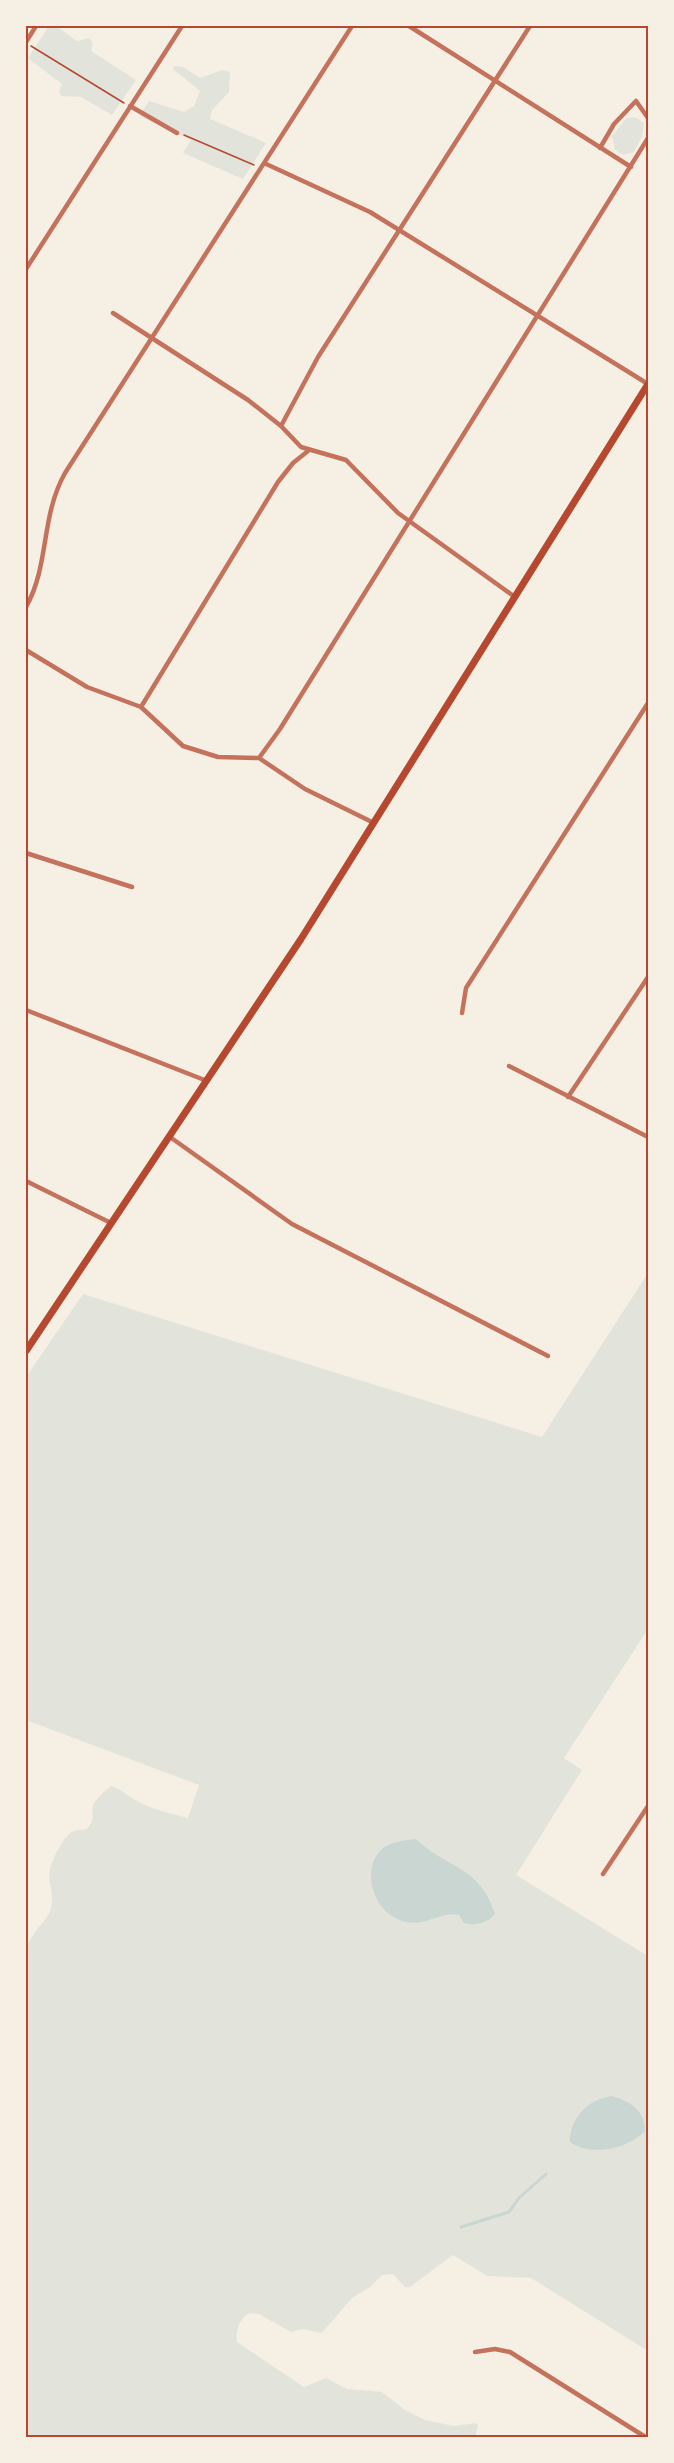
<svg xmlns="http://www.w3.org/2000/svg" width="674" height="2463" viewBox="0 0 674 2463" font-family="'DM Sans',sans-serif">
  <style>
    .green { fill: #e2e4dc }
    .water { fill: #c9d6d2 }
    .lines { fill: none; stroke-linecap: round; stroke-linejoin: round }
    .stream { stroke: #c9d6d2; stroke-width: 3 }
    .path { stroke: #b5482f; stroke-width: 1.5 }
    .minor { stroke: #c5725c; stroke-width: 4.5 }
    .secondary { stroke: #b5482f; stroke-width: 7 }
    .neatline { fill: none; stroke: #b5482f; stroke-width: 2 }
  </style>
  <rect width="100%" height="100%" fill="#f6efe4"/>
  <path class="green" d="M 49,26 L 56,26 L 77,41 L 89,38 L 93,43 L 91,51 L 136,80 L 112,115 L 81,97 L 61,96 L 59,91 L 62,84 L 28,58 Z
    M 174,66 L 183,67 L 200,78 L 222,70 L 230,72 L 229,92 L 212,110 L 210,119 L 266,143 L 243,179 L 183,153 L 191,140 L 141,117 L 140,114 L 149,101 L 184,112 L 194,106 L 200,91 L 173,69 Z
    M 635,117 L 644,123 L 642,136 L 634,152 L 623,155 L 615,150 L 612,136 L 626,119 Z
    M 648,1273 L 648,1629 L 564,1758 L 582,1770 L 516,1875 L 648,1956 L 648,2351 L 531,2278 L 487,2276 L 453,2255 L 410,2287 L 405,2287 L 393,2274 L 382,2275 L 370,2287 L 352,2298 L 322,2333 L 302,2329 L 291,2332 L 259,2314 L 250,2313 C 238,2319 236,2330 237,2342 L 304,2387 L 326,2378 L 347,2389 L 382,2392 L 405,2410 L 425,2420 L 454,2426 L 476,2423 L 478,2426 L 475,2437 L 26,2437 L 26,1950 C 30,1933 44,1925 50,1911 C 56,1896 47,1883 50,1870 C 52,1859 64,1835 74,1831 C 81,1828 85,1833 90,1825 C 94,1819 92,1813 93,1806 C 94,1800 106,1790 111,1786 C 120,1788 125,1794 132,1798 C 148,1809 170,1813 188,1818 L 199,1785 L 26,1720 L 26,1377 L 83,1294 L 542,1437 Z"/>
  <path class="water" d="M 416,1839 C 449,1870 479,1865 495,1914 C 488,1923 474,1926 464,1923 L 459,1915 C 438,1910 420,1934 392,1916 C 371,1903 363,1868 381,1850 C 389,1842 405,1840 416,1839 Z
    M 611,2096 C 630,2101 645,2110 645,2131 C 628,2149 591,2157 570,2142 C 570,2118 587,2100 611,2096 Z"/>
  <g class="lines">
    <path class="stream" d="M 461,2227 L 509,2212 L 519,2198 L 546,2174"/>
    <path class="path" d="M 31,46 L 124,103
      M 184,135 L 254,165"/>
    <path class="minor" d="M 409,26 L 631,167
      M 26,42 L 36,26
      M 130,106 L 177,133
      M 600,148 L 614,124 L 636,101 L 648,118
      M 264,163 L 370,212 L 648,384
      M 26,269 L 182,26
      M 113,313 L 248,400 L 281,426 L 301,447 L 346,460 L 398,513 L 515,597
      M 281,426 L 318,357 L 530,26
      M 26,607 C 50,564 40,518 65,473 L 352,26
      M 26,650 L 87,687 L 141,707 L 183,746 L 218,757 L 259,758 L 305,789 L 374,823
      M 141,707 L 278,482 L 293,463 L 308,451
      M 259,758 L 280,729 L 648,138
      M 26,853 L 132,887
      M 26,1010 L 207,1081
      M 462,1013 L 466,988 L 648,703
      M 509,1066 L 648,1137
      M 568,1097 L 648,977
      M 170,1137 L 292,1224 L 548,1356
      M 26,1181 L 111,1223
      M 603,1874 L 648,1806
      M 475,2352 L 495,2349 L 510,2352 L 647,2438"/>
    <path class="secondary" d="M 26,1351 L 301,939 L 648,384"/>
  </g>
  <rect width="674" height="2463" fill="none" stroke="#f6efe4" stroke-width="54"/>
  <rect x="27" y="27" width="620" height="2409" class="neatline"/>
</svg>
